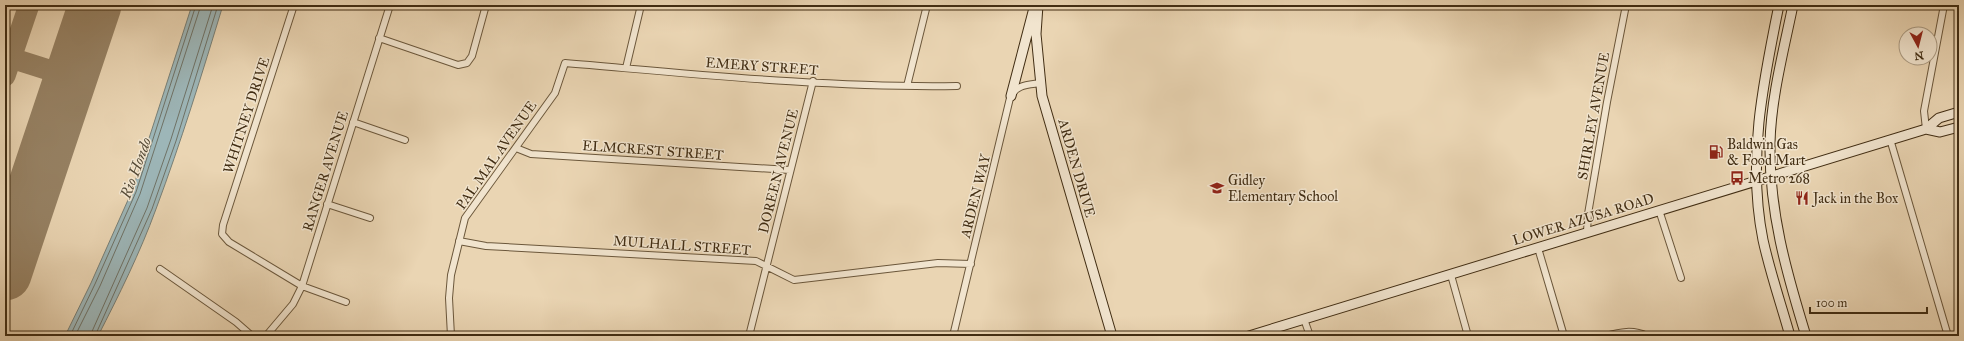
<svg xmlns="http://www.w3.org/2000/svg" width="1964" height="341" viewBox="0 0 1964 341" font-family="'IM FELL Great Primer',serif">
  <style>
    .water { fill: #9db6b8; stroke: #787f76 }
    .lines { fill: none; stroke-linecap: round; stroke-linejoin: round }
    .shore { stroke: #6f7266; stroke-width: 1 }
    .taxiway { stroke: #968163; stroke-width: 21 }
    .runway { stroke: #968163; stroke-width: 53 }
    .street-casing { stroke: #6b573b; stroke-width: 8 }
    .secondary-casing { stroke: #412d13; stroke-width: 11 }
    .street { stroke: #f1e4ce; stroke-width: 6 }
    .secondary { stroke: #f1e4ce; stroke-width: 9 }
    .labels { text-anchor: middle; stroke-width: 3; stroke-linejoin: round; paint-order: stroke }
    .street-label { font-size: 14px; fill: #412d13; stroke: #f1e4ce }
    .poi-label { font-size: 14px; fill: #412d13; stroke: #f1e4ce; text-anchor: start }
    .water-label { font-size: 15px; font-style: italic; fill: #534834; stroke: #f1e4ce }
  </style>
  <rect width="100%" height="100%" fill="#ead5b3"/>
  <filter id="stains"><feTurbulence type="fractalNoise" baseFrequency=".005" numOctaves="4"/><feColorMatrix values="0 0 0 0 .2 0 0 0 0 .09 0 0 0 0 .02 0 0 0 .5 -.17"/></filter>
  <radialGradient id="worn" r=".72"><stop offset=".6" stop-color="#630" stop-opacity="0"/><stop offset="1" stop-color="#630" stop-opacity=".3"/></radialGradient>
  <path class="water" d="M 192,5 L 223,5 C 202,74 181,142 156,209 C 140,253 119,295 98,336 L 65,336 L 91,283 L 132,191 Z"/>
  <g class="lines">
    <path class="shore" d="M 70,336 L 95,284 L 136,192 L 196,5
      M 75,336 L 100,286 L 140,194 L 201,5
      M 90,336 L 147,208 L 171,139 L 213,5
      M 95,336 L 152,209 L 176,141 L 218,5"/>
    <path class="taxiway" d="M 11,58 L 71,77
      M 5,76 L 29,5"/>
    <path class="runway" d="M 5,274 L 95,5"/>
    <defs>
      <path id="street" d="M 294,5 L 223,225 L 222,234 L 229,242 L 302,286 L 346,302
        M 379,38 L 458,65 L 467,63 L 472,56 L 486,5
        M 626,68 L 641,5
        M 907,86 L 927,5
        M 353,122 L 405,140
        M 1926,129 L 1924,111 L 1944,5
        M 1890,139 L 1948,336
        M 516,148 L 531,154 L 790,170
        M 327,204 L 370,218
        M 1659,210 L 1681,278
        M 1587,232 L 1588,214 L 1607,102 L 1626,5
        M 459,241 L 486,246 L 756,261 L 794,280 L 938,263 L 971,264
        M 1538,248 L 1564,336
        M 160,269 L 236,322 L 252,336
        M 1451,275 L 1468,336
        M 1304,319 L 1310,336
        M 451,335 L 482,336
        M 266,336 L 293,304 L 302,286 L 390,5
        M 451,336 L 449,298 L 451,275 L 465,218 L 555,93 L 565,63 C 695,74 827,88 957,86
        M 749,336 L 813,81
        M 953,336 L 1010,98 C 1016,84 1028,85 1041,83
        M 1605,336 C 1620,332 1633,329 1647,336"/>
      <path id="secondary" d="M 1038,5 L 1036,34 L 1042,96 L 1112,336
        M 1779,5 C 1763,83 1747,160 1763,240 C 1770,272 1781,304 1790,336
        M 1793,5 C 1784,49 1771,98 1770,143 C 1769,211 1786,271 1806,336
        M 1011,96 L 1034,8
        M 1926,129 L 1940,132 L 1959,127
        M 1249,336 L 1926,129 L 1939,118 L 1959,112"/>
    </defs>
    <use href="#street" class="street-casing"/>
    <use href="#secondary" class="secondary-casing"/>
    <use href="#street" class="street"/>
    <use href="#secondary" class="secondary"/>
  </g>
  <defs>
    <symbol id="fuel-bare" viewBox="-9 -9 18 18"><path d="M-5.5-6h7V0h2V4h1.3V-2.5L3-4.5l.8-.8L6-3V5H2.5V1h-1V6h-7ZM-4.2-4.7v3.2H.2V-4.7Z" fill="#8f2418" stroke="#f1e4ce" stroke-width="2.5" paint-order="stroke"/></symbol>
    <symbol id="bus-bare" viewBox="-9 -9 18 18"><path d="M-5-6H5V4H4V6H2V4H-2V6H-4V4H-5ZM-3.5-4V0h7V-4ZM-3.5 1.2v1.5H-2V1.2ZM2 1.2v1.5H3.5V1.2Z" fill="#8f2418" stroke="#f1e4ce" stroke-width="2.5" paint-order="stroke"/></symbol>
    <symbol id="school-bare" viewBox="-9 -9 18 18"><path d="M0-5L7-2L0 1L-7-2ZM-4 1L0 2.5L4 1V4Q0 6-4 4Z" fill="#8f2418" stroke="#f1e4ce" stroke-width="2.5" paint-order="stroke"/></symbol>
    <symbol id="restaurant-bare" viewBox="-9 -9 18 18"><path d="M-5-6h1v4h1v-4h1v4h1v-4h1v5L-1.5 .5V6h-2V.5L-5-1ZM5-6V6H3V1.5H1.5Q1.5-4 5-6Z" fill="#8f2418" stroke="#f1e4ce" stroke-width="2.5" paint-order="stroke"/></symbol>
  </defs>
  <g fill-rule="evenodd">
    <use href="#fuel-bare" x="1706" y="142" width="20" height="20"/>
    <use href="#bus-bare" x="1727" y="168" width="20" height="20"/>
    <use href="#school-bare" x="1207" y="178" width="20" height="20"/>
    <use href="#restaurant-bare" x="1792" y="188" width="20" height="20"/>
  </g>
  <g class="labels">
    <g class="street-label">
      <text transform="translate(762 66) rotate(4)" y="5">EMERY STREET</text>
      <text transform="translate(246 115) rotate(-72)" y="5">WHITNEY DRIVE</text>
      <text transform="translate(1593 116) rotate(-80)" y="5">SHIRLEY AVENUE</text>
      <text transform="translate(653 150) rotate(4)" y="5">ELMCREST STREET</text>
      <text transform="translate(496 155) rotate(-55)" y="5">PAL MAL AVENUE</text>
      <text transform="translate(1077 168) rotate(74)" y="5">ARDEN DRIVE</text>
      <text transform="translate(325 171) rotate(-73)" y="5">RANGER AVENUE</text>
      <text transform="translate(778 171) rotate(-76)" y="5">DOREEN AVENUE</text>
      <text transform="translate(975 196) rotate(-76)" y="5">ARDEN WAY</text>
      <text transform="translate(1583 219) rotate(-17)" y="5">LOWER AZUSA ROAD</text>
      <text transform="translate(682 245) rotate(4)" y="5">MULHALL STREET</text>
    </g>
    <g class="poi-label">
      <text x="1727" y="149">Baldwin Gas<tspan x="1727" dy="16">&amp; Food Mart</tspan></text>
      <text x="1748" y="183">Metro 268</text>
      <text x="1228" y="185">Gidley<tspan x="1228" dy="16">Elementary School</tspan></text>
      <text x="1813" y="203">Jack in the Box</text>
    </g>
    <g class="water-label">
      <text transform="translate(136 168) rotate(-70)" y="5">Rio Hondo</text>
    </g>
  </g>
  <rect width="1964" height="341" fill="none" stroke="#ead5b3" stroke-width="20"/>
  <rect x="6" y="6" width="1952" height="329" fill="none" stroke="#412d13" stroke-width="2"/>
  <rect x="10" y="10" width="1944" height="321" fill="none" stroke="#412d13"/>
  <g transform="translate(1918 46) rotate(173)"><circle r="19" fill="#f1e4ce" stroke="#ab9b83"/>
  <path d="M0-3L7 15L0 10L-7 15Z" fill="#8f2418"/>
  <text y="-6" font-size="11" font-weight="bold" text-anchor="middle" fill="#412d13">N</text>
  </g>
  <path d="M1810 307v6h117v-6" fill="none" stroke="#412d13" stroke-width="2"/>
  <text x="1816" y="307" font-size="12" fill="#412d13" stroke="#f1e4ce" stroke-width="3" paint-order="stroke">100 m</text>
  <rect width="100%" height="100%" filter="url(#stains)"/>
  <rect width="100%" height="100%" fill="url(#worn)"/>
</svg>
